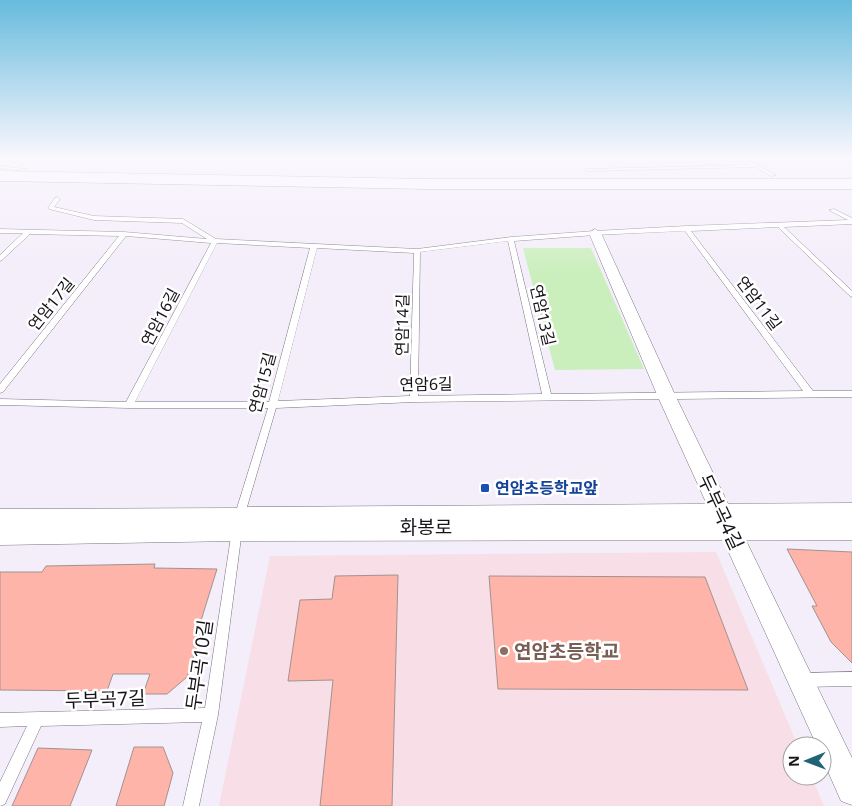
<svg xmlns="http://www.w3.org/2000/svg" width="852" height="806" viewBox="0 0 852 806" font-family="'Noto Sans','Noto Sans KR',sans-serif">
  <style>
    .education { fill: #f8dee7 }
    .green { fill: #caefbc }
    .building { fill: #feb4a9; stroke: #a29290 }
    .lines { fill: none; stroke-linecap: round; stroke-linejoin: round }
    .lane-casing { stroke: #79737e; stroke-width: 1 }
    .street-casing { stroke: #79737e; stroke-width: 1 }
    .secondary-casing { stroke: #79737e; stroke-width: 1 }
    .highway-casing { stroke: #79737e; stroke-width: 1 }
    .lane { fill: #fff; fill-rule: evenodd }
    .street { fill: #fff; fill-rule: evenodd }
    .secondary { fill: #fff; fill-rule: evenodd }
    .highway { fill: #fff; fill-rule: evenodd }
    .transit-dot { fill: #1a4fb4; stroke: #fff; stroke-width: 2 }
    .education-dot { fill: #8d6e63; stroke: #fff; stroke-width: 2 }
    .labels { text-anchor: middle; stroke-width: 5; stroke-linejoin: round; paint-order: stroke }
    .street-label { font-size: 16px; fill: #18151a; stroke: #fff }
    .transit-label { font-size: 16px; font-weight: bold; fill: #164399; stroke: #fff; text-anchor: start }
    .near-street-label { font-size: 19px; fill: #18151a; stroke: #fff }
    .near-education-label { font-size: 19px; font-weight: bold; fill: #785e54; stroke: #fff; text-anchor: start }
  </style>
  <rect width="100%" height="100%" fill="#f4edfa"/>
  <path class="education" d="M 716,552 L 798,746 L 792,746 L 792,776 L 811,776 L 824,806 L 219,806 L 270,556 Z"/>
  <path class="green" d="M 523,248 L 591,248 L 644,369 L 555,370 Z"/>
  <path class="building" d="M 787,549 L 852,552 L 852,663 L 831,642 L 812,606 L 817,606 Z
    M 155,564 L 154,568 L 217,569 L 199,627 L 203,627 L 187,677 L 167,694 L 143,694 L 150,674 L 113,674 L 107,691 L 0,690 L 0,572 L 42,572 L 46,566 Z
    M 398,575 L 392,806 L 320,806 L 333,680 L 288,681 L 300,600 L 332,599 L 335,576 Z
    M 489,576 L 705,577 L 748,690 L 498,689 Z
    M 134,747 L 163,747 L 173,773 L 164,806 L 116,806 Z
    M 38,748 L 92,750 L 70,806 L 12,806 Z"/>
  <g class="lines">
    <defs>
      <path id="lane" d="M 740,159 L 745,159 L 776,175 L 771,176 L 755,167 L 587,171 L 585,170 L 587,169 L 749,165 Z
        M 0,166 L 25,169 L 27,170 L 25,171 L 0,168 Z
        M 57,197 L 60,199 L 54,207 L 94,216 L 183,219 L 216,239 L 417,249 L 511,237 L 595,231 L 686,226 L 848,220 L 829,210 L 834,209 L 852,218 L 852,224 L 784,227 L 852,291 L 852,297 L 850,296 L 778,227 L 691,231 L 813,391 L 852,391 L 852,397 L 414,402 L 276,408 L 247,507 L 852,503 L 852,513 L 244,517 L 240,520 L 236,517 L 0,519 L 0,509 L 237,508 L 268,408 L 129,408 L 0,405 L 0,399 L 126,402 L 211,243 L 126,236 L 3,392 L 0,393 L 0,384 L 119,236 L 30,234 L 2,260 L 0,261 L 0,255 L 23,233 L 0,233 L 0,229 L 124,232 L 207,239 L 182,223 L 94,220 L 49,209 L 48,208 L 55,198 ZM 685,231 L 803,391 L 551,394 L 514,241 L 595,235 ZM 508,241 L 542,394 L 418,396 L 420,252 ZM 217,243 L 310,248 L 269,402 L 135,402 ZM 317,248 L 414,253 L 410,396 L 278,401 Z
        M 237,525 L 241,526 L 242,530 L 218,715 L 199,806 L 183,806 L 202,722 L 41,726 L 5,804 L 0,806 L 0,782 L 27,726 L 0,727 L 0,713 L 205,708 L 232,530 L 233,526 Z
        M 852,672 L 852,686 L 803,687 L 798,685 L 796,680 L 798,675 L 803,673 Z"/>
      <path id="street" d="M 595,229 L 601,233 L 676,397 L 852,758 L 852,805 L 841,801 L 822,758 L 822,746 L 817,746 L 658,397 L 589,233 Z"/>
      <path id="secondary" d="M 852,512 L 852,540 L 237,541 L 0,545 L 0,517 L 237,513 Z"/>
      <path id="highway" d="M 0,171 L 426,179 L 852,179 L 852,189 L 426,189 L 0,181 Z"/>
    </defs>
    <use href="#lane" class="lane-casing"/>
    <use href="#street" class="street-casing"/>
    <use href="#secondary" class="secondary-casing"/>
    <use href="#highway" class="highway-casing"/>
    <use href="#lane" class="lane"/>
    <use href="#street" class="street"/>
    <use href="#secondary" class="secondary"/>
    <use href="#highway" class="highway"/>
  </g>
  <linearGradient id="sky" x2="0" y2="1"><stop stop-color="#67bbdd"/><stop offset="0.58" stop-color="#faf7fd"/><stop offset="1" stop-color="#faf7fd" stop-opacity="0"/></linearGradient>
  <rect width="852" height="272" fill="url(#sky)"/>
  <rect class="transit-dot" x="480" y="483" width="10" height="10" rx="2.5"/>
  <circle class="education-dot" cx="504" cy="651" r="5"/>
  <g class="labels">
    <g class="street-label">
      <text transform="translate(759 303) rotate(53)" y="6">연암11길</text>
      <text transform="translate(51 304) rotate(-51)" y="6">연암17길</text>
      <text transform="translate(543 315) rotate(77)" y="6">연암13길</text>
      <text transform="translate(160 317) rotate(-62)" y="6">연암16길</text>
      <text transform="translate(402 325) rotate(-89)" y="6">연암14길</text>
      <text transform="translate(262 383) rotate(-75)" y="6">연암15길</text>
      <text transform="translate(426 384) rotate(-1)" y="6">연암6길</text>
    </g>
    <g class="transit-label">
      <text x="495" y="494">연암초등학교앞</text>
    </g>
    <g class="near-street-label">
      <text transform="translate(721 512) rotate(65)" y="7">두부곡4길</text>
      <text x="426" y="534">화봉로</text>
      <text transform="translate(199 665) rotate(-82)" y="7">두부곡10길</text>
      <text transform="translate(105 699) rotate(-2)" y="7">두부곡7길</text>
    </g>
    <g class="near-education-label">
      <text x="514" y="658">연암초등학교</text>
    </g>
  </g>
  <g transform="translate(807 761) rotate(269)"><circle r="24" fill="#ffffff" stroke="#a3a1a3"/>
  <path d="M0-4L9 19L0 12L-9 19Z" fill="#216476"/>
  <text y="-8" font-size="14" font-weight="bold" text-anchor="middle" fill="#18151a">N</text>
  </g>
</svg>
